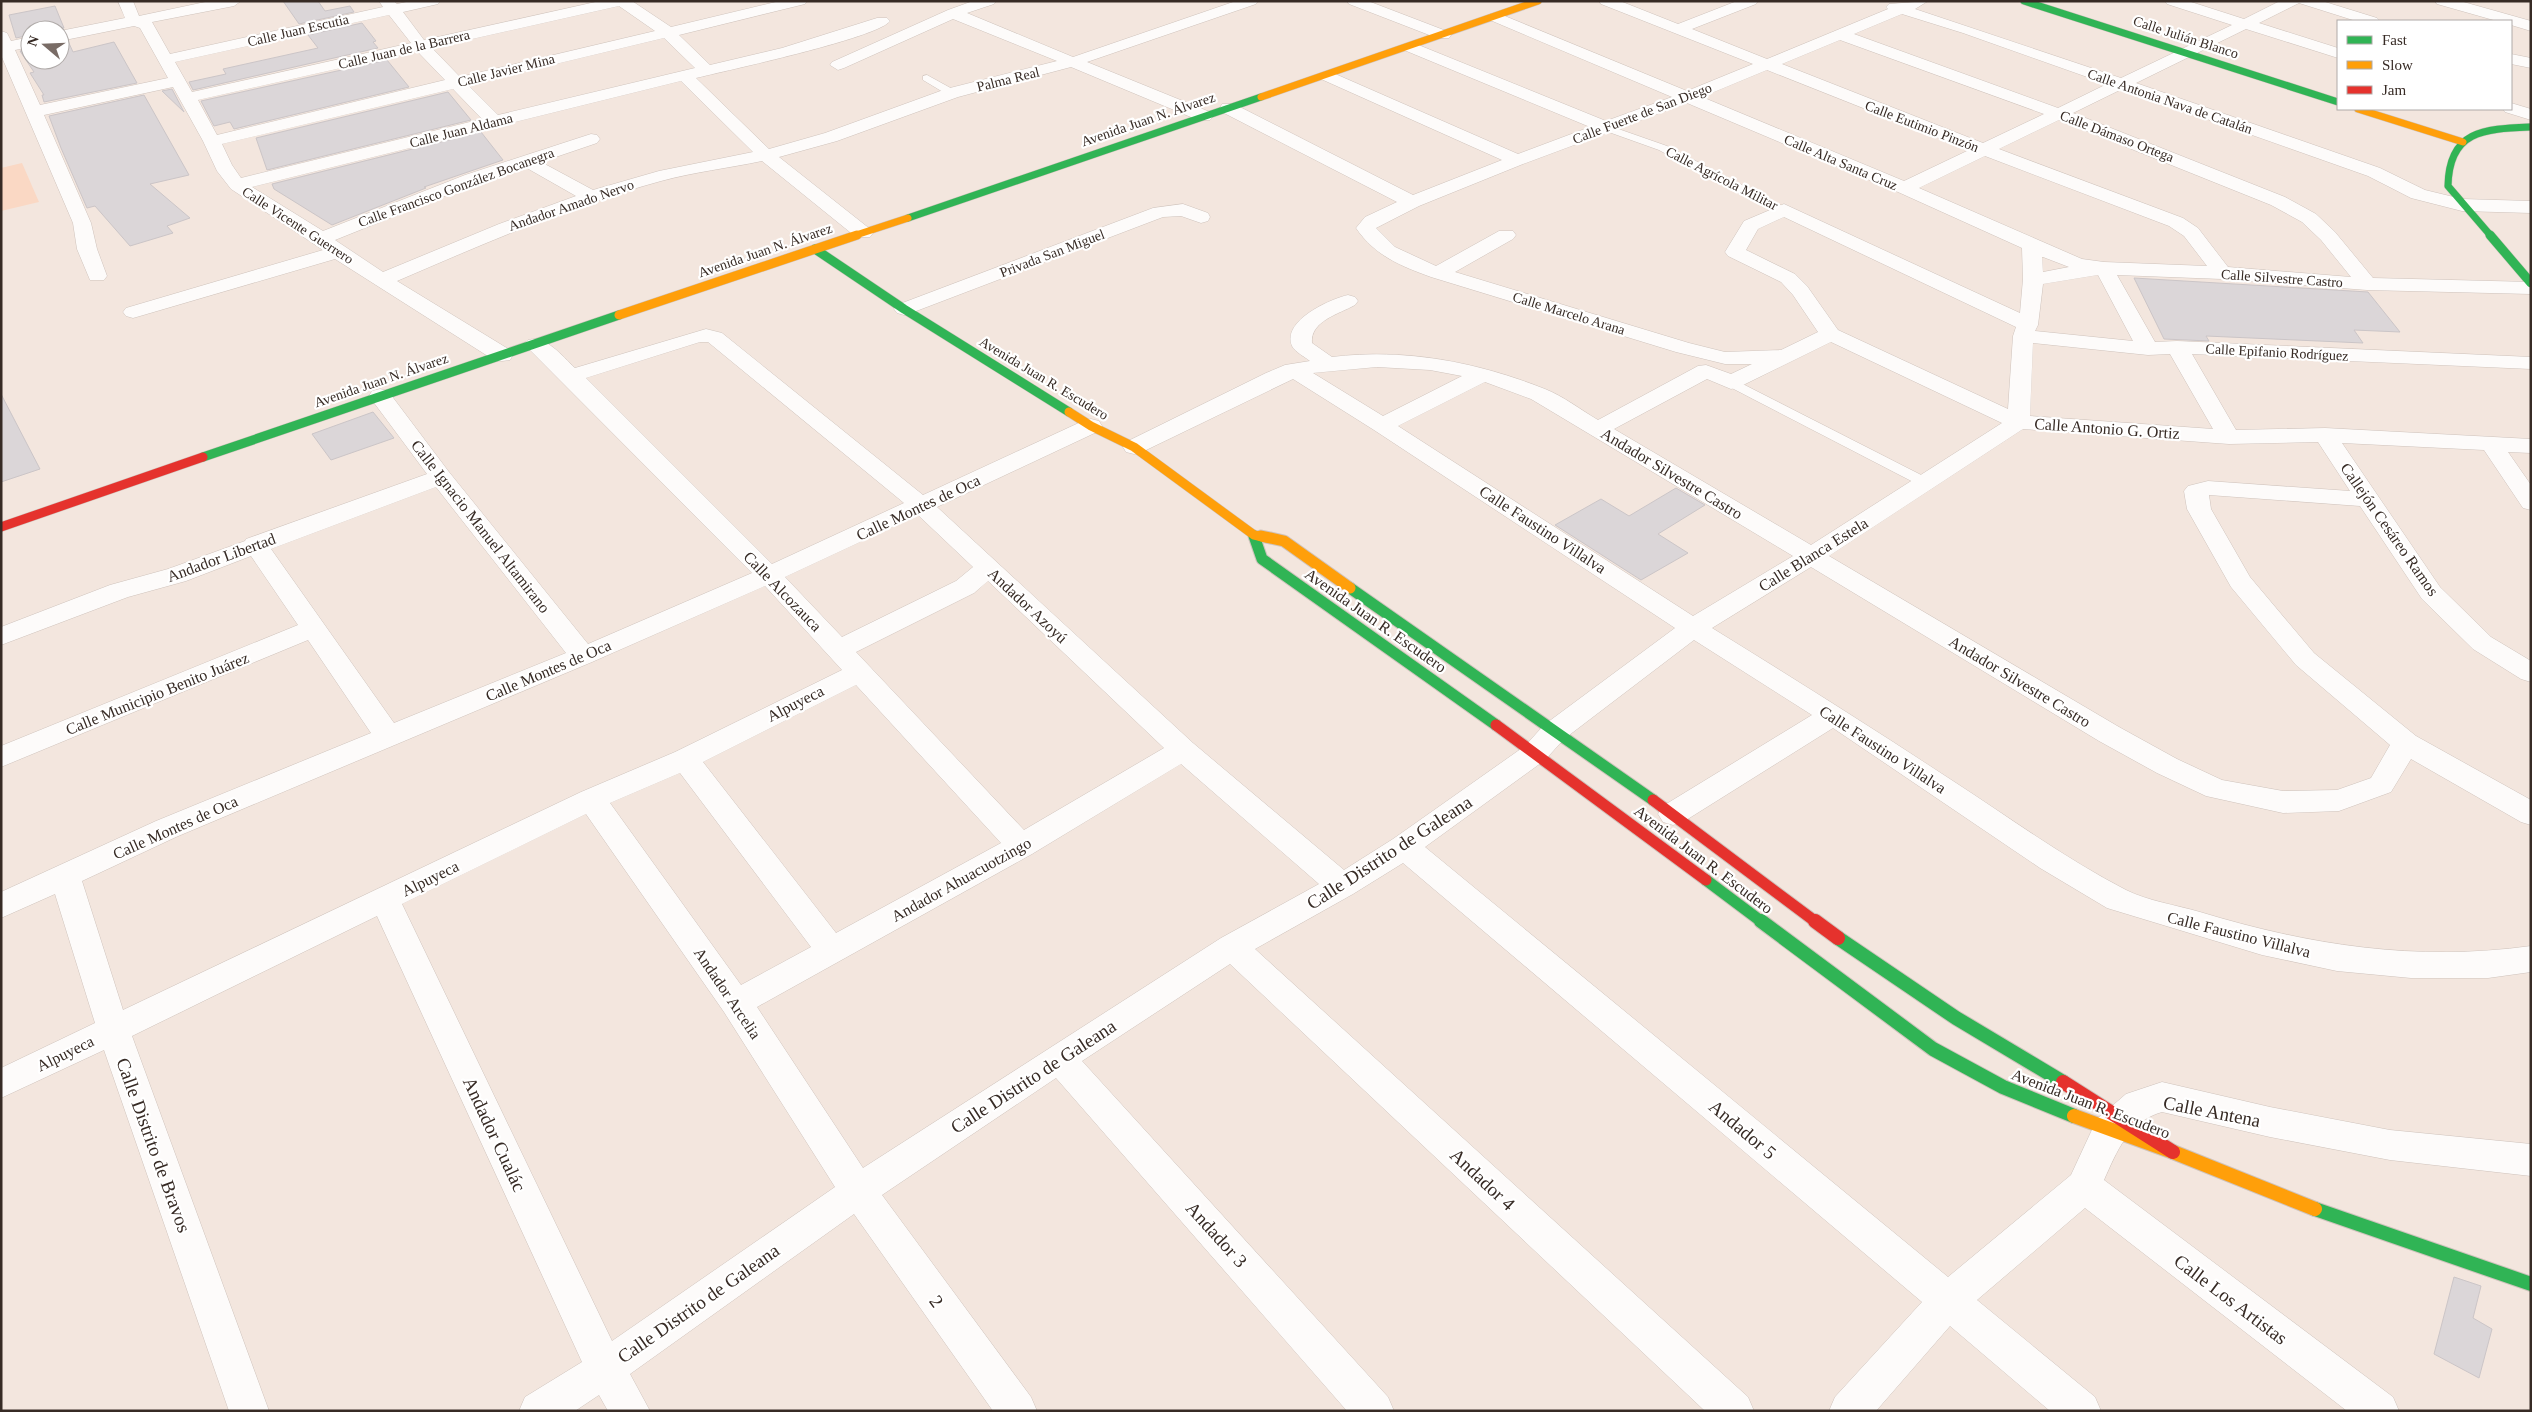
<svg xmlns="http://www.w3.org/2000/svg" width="2532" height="1412" viewBox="0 0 2532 1412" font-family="Georgia,serif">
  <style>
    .green { fill: #fad8c4 }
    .building { fill: #dbd6d8; stroke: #cbc5c7 }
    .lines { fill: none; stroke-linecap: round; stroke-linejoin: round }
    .lane-casing { stroke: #cfc3bc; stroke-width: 1 }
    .street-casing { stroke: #cfc3bc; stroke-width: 1 }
    .fast-far3-casing { stroke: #cfc3bc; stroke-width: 8 }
    .fast-far2-casing { stroke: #cfc3bc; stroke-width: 10 }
    .fast-far1-casing { stroke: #cfc3bc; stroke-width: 13 }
    .fast-casing { stroke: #cfc3bc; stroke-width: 16 }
    .slow-far3-casing { stroke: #cfc3bc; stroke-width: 8 }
    .slow-far2-casing { stroke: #cfc3bc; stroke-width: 10 }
    .slow-far1-casing { stroke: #cfc3bc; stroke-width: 13 }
    .slow-casing { stroke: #cfc3bc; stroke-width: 16 }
    .jam-far2-casing { stroke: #cfc3bc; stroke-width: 10 }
    .jam-far1-casing { stroke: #cfc3bc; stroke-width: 13 }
    .jam-casing { stroke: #cfc3bc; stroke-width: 16 }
    .lane { fill: #fdfbfa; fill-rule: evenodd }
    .street { fill: #fdfbfa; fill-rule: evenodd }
    .fast-far3 { stroke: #30b455; stroke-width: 7 }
    .fast-far2 { stroke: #30b455; stroke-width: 9 }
    .fast-far1 { stroke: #30b455; stroke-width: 11 }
    .fast { stroke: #30b455; stroke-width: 14 }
    .slow-far3 { stroke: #ff9f0a; stroke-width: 7 }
    .slow-far2 { stroke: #ff9f0a; stroke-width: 9 }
    .slow-far1 { stroke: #ff9f0a; stroke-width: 11 }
    .slow { stroke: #ff9f0a; stroke-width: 14 }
    .jam-far2 { stroke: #e5322d; stroke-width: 9 }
    .jam-far1 { stroke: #e5322d; stroke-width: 11 }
    .jam { stroke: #e5322d; stroke-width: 14 }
    .labels { text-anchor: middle; stroke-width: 4.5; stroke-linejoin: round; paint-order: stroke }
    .far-street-label { font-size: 14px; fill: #372b25; stroke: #fff }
    .street-label { font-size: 16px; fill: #372b25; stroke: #fff }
    .near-street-label { font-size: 19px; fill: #372b25; stroke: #fff }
  </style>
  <rect width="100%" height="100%" fill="#f3e6de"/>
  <path class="green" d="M 22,163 L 39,202 L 1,211 L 1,168 Z"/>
  <path class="building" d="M 283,1 L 318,1 L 325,11 L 350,6 L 354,12 L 299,24 Z
    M 55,6 L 64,28 L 30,30 L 30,35 L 16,38 L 9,15 Z
    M 362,23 L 376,41 L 373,42 L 378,48 L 193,90 L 189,82 L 226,74 L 223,69 L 318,48 L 308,35 Z
    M 68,41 L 73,52 L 114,42 L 137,83 L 44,102 L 42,95 L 44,95 L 30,73 L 34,72 L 20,51 L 30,49 L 30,60 L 60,60 L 60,43 Z
    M 387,60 L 409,87 L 234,129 L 230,122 L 214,126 L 201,101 Z
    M 172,89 L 184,112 L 162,91 Z
    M 448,92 L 471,120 L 267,170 L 256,138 Z
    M 144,95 L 189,175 L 150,184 L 190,218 L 167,226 L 173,233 L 130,246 L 95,206 L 87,208 L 61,148 L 49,116 Z
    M 481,132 L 503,160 L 424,187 L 426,188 L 332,225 L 274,189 L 272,184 Z
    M 2134,278 L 2368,292 L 2400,332 L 2354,330 L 2363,343 L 2206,336 L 2209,341 L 2164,339 Z
    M 1,394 L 40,469 L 1,482 Z
    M 373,412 L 394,438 L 331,460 L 312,434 Z
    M 1676,488 L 1705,505 L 1658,534 L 1688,553 L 1641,580 L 1555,525 L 1601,499 L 1629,516 Z
    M 2454,1277 L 2481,1286 L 2473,1318 L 2492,1329 L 2479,1378 L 2434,1354 Z"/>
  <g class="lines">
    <defs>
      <path id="lane" d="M 927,75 L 956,91 L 957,93 L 952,96 L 948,95 L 923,80 L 923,76 Z
        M 1607,125 L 1667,146 L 1790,210 L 1784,214 L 1780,213 L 1718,183 L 1659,150 L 1603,130 L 1601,128 Z
        M 1731,378 L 1931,480 L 1933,483 L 1926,487 L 1921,486 L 1726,385 L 1724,382 L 1726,379 Z"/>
      <path id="street" d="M 118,1 L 133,1 L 139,16 L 210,1 L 241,1 L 234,6 L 152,22 L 170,54 L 383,7 L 379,1 L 394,1 L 397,4 L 411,1 L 440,1 L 438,4 L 403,12 L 424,40 L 600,1 L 632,1 L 671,27 L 780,1 L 807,1 L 805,4 L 679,35 L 710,65 L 782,48 L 877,18 L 887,18 L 890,21 C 878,38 724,71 696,78 L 769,149 L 825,133 L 946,89 L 1057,61 L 953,19 L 844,68 L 838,70 L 830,65 L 832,62 L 948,10 L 973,1 L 996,1 L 994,4 L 967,13 L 1073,57 L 1236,1 L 1258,1 L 1256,4 L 1087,62 L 1210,112 L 1213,116 L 1210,120 L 1198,120 L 1071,67 L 958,97 L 837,141 L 779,157 L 870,229 L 873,233 L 870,237 L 856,237 L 762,161 C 729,168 694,172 661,181 C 570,206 483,244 397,281 L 510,350 L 513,355 L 510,360 L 502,361 L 494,360 L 335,259 L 140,316 L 133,318 L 126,316 L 123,312 L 126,308 L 323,250 L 231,189 L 217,171 L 203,141 L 173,87 L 44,115 L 91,223 L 97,249 L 107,276 L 104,280 L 90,280 L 77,249 L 73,223 L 1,55 L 1,31 L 7,33 L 11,41 L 30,37 L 30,47 L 15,50 L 40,105 L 168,78 L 140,28 L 134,26 L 60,41 L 60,31 L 125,18 ZM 619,6 L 655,31 L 460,77 L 432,48 ZM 389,15 L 411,43 L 192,92 L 175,62 ZM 664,38 L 695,68 L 498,115 L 468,85 ZM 417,51 L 445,80 L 217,135 L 198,100 ZM 681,81 L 753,152 L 659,171 L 593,190 L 541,162 L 597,143 L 600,139 L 597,135 L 591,134 L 465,175 L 323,231 L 252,187 ZM 453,89 L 482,119 L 241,178 L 232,165 L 222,144 ZM 525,167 L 576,196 L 499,224 L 383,272 L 335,240 L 477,183 Z
        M 1347,1 L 1368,1 L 1449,32 L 1451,35 L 1449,38 L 1437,38 L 1349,4 Z
        M 1599,1 L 1620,1 L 1678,24 L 1737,1 L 1758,1 L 1756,4 L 1692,29 L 1767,59 L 1888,9 L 1886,7 L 1889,4 L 1928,1 L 1915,9 L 2121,78 L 2232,25 L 2167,4 L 2165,1 L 2188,1 L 2244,19 L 2280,1 L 2322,1 L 2377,18 L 2380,21 L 2356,21 L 2299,3 L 2259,23 L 2338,48 L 2338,58 L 2246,29 L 2136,83 L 2380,168 L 2425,190 L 2462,199 L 2531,201 L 2531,213 L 2462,211 L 2411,198 L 2368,176 L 2122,89 L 2073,113 L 2285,197 L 2316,214 L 2335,232 L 2373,278 L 2531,282 L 2531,294 L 2367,290 L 2222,279 L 2117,275 L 2155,342 L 2177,341 L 2531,357 L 2531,369 L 2192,354 L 2236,430 L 2325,428 L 2531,439 L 2531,453 L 2508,452 L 2531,485 L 2531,510 L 2523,508 L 2484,450 L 2342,443 L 2440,587 L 2491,637 L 2531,661 L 2531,682 L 2521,679 L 2473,649 L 2422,599 L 2360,506 L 2209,495 L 2211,509 L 2250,577 L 2314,653 L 2416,736 L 2531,800 L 2531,825 L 2521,822 L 2411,759 L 2391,792 L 2339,811 L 2283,813 L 2206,796 L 2157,773 L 2099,741 L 1811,567 L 1712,628 C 1793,678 1874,729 1953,781 C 2010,818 2066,859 2126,890 C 2148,901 2176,905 2200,912 C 2309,945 2416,962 2531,946 L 2531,972 L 2488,978 L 2411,978 L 2337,971 L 2262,955 L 2107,908 L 2040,868 L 1833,728 L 1683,822 L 1673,825 L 1663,822 L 1658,814 L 1663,806 L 1812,715 L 1694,640 L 1564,739 L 1545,760 L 1425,847 L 1948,1277 L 2071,1175 L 2097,1119 L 2126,1094 L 2162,1082 L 2270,1107 L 2390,1130 L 2531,1144 L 2531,1176 L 2390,1160 L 2270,1137 L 2162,1112 C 2128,1122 2117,1151 2104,1180 L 2393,1397 L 2399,1411 L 2347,1411 L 2085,1208 L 1977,1300 L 2095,1397 L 2101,1411 L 2050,1411 L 1950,1326 L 1876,1411 L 1829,1411 L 1835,1397 L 1922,1302 L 1403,863 L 1353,894 L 1255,949 L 1748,1397 L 1754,1411 L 1705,1411 L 1230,964 L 1082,1061 L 1388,1397 L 1394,1411 L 1347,1411 L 1056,1078 L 882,1195 L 1031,1397 L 1037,1411 L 993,1411 L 854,1214 L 630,1374 L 650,1411 L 608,1411 L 599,1395 L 575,1411 L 519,1411 L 525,1397 L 582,1362 L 377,916 L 132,1036 L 269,1411 L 229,1411 L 104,1050 L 1,1098 L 1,1068 L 95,1023 L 55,894 L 1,918 L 1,892 L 156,821 L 371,733 L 308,640 L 1,767 L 1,746 L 298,625 L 251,556 L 186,581 L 128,597 L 1,645 L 1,627 L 110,585 L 168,569 L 245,541 L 246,539 L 427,474 L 369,396 L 372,391 L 380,389 L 388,391 L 449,472 L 588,644 L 752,573 L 524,344 L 528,340 C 546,335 562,356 575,368 L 706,329 L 722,333 L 923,495 L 1083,421 L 1091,419 L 1099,421 L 1102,426 L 1099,431 L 937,507 L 1193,743 L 1344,870 L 1393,839 L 1525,746 L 1544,725 L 1675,628 L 1374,430 L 1293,379 L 1142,452 L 1134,454 L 1126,452 L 1123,447 L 1126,442 L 1266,373 L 1285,365 L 1310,361 C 1305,357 1295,352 1292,346 C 1281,321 1330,299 1348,295 L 1355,297 L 1358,301 L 1355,305 C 1339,314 1310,321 1312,343 L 1332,357 C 1405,348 1477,362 1545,389 C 1563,396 1581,410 1598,420 L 1698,366 L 1706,365 L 1731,374 L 1752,364 L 1725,364 L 1676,352 L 1431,277 C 1401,266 1375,256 1356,228 L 1365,217 L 1397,202 L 1222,112 L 1220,108 L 1222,104 L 1234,104 L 1413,195 L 1502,160 L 1321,79 L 1319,76 L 1321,73 L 1333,73 L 1518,154 L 1590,127 L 1404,50 L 1402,47 L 1404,44 L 1416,44 L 1606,121 L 1672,97 L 1490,20 L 1487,17 L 1490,14 L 1500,14 L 1687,91 L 1753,64 L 1601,4 ZM 1902,14 L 1963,33 L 2107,84 L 2058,108 L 1854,34 ZM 1840,40 L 2044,114 L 1983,143 L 1782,64 ZM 1767,70 L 1969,150 L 1904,181 L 1702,97 ZM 1687,103 L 1898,192 L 2022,248 L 2023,279 L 2020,313 L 1784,204 L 1744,221 L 1725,252 L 1728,256 L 1781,282 L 1793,295 L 1818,332 L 1781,350 L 1725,352 L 1689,343 L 1455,272 L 1513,239 L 1516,235 L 1513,231 L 1499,231 L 1436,266 L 1395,247 L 1376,228 L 1419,206 L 1523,164 ZM 2059,120 L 2271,205 L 2302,222 L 2321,240 L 2351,277 L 2228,267 L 2198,228 L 2183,218 L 1999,149 ZM 1985,156 L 2169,226 L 2184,236 L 2207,266 L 2104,262 L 2082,259 L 1919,188 ZM 1784,217 L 2016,327 L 2013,336 L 2008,409 L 1838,330 L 1807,286 L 1795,274 L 1746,250 L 1758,229 ZM 2042,257 L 2043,257 L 2069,267 L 2043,272 ZM 2098,275 L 2133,341 L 2035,331 L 2038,325 L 2043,284 ZM 700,342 L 708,342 L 904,503 L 772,564 L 586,378 ZM 1831,342 L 2002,423 L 1811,545 L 1614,429 L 1707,379 L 1731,389 L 1739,387 ZM 2033,343 L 2148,355 L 2170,354 L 2213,429 L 2030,416 ZM 1377,367 L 1430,370 L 1462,376 L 1383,416 L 1313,373 ZM 1485,382 L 1531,399 L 1793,556 L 1693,616 L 1398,426 ZM 2023,429 L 2229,444 L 2318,442 L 2350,491 L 2208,481 L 2188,486 L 2184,491 L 2187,509 L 2231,587 L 2296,665 L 2390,745 L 2371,778 L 2337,790 L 2283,791 L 2222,780 L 2177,759 L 2119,727 L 1829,556 ZM 436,487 L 566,653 L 394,723 L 271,549 ZM 918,515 L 973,567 L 956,581 L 842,637 L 785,577 ZM 988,581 L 1164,748 L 1024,830 L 856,652 L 974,593 ZM 765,586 L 842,670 L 675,752 L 581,792 L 123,1010 L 82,881 L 176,837 L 592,662 ZM 856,685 L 1001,843 L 836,933 L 703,762 ZM 1181,764 L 1319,884 L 1221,938 L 863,1168 L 757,1007 L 1032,854 ZM 680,773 L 811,947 L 741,985 L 610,803 ZM 586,814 L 724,1012 L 835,1187 L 612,1341 L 402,904 Z
        M 2435,1 L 2460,1 L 2531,21 L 2531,31 L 2511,25 L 2511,21 L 2497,21 L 2437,4 Z
        M 2511,54 L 2531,58 L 2531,68 L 2511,64 Z
        M 2511,103 L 2531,109 L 2531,120 L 2505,112 L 2503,109 L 2511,109 Z
        M 1183,204 L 1208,213 L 1210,217 L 1208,221 L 1201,223 L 1181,216 L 1163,217 L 911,313 L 904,315 L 897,313 L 894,309 L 897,305 L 1153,208 Z"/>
      <path id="fast-far3" d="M 2024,1 L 2338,102
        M 908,218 L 1261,97
        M 2491,236 L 2448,186 C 2449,130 2484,129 2531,127"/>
      <path id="fast-far2" d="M 2490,235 L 2531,283
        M 815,249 L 904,309 L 1069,412
        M 203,457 L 619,315
        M 1254,535 L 1255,538"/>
      <path id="fast-far1" d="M 1254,536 L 1262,559 L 1496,725
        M 1350,588 L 1653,800
        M 1706,880 L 1762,922"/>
      <path id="fast" d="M 1761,921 L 1933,1049 L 2003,1087 L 2074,1116
        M 1838,938 L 1956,1018 L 2063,1082
        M 2315,1209 L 2531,1284"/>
      <path id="slow-far3" d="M 1261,97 L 1538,1
        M 2358,109 L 2463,142
        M 853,236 L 908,218"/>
      <path id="slow-far2" d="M 619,315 L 857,235
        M 1069,412 L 1091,426 L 1134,447 L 1254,535 L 1267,538"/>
      <path id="slow-far1" d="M 1261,536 L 1284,541 L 1350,588"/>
      <path id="slow" d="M 2074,1116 L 2173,1152 L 2315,1209"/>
      <path id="jam-far2" d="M 1,527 L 203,457"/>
      <path id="jam-far1" d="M 1496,725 L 1706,880
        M 1653,800 L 1816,922"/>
      <path id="jam" d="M 1815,921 L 1838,938
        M 2063,1082 L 2173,1152"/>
    </defs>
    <use href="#lane" class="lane-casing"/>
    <use href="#street" class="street-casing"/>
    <use href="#fast-far3" class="fast-far3-casing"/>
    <use href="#fast-far2" class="fast-far2-casing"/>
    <use href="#fast-far1" class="fast-far1-casing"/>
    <use href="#fast" class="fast-casing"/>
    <use href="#slow-far3" class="slow-far3-casing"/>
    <use href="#slow-far2" class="slow-far2-casing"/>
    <use href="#slow-far1" class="slow-far1-casing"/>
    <use href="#slow" class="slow-casing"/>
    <use href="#jam-far2" class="jam-far2-casing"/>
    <use href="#jam-far1" class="jam-far1-casing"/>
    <use href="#jam" class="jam-casing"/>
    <use href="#lane" class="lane"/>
    <use href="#street" class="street"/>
    <use href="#fast-far3" class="fast-far3"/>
    <use href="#fast-far2" class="fast-far2"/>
    <use href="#fast-far1" class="fast-far1"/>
    <use href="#fast" class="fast"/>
    <use href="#slow-far3" class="slow-far3"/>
    <use href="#slow-far2" class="slow-far2"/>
    <use href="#slow-far1" class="slow-far1"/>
    <use href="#slow" class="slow"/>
    <use href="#jam-far2" class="jam-far2"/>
    <use href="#jam-far1" class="jam-far1"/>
    <use href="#jam" class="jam"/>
  </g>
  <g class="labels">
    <g class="far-street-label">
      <text transform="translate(298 30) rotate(-13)" y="5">Calle Juan Escutia</text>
      <text transform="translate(2186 37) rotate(18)" y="5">Calle Julián Blanco</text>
      <text transform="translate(404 49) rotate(-13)" y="5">Calle Juan de la Barrera</text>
      <text transform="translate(506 70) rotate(-14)" y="5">Calle Javier Mina</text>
      <text transform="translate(1008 79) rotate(-14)" y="5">Palma Real</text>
      <text transform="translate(2170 101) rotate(19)" y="5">Calle Antonia Nava de Catalán</text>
      <text transform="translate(1642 113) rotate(-21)" y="5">Calle Fuerte de San Diego</text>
      <text transform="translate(1148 119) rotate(-19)" y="5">Avenida Juan N. Álvarez</text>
      <text transform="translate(1922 126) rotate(21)" y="5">Calle Eutimio Pinzón</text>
      <text transform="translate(461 130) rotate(-14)" y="5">Calle Juan Aldama</text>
      <text transform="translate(2117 136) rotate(21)" y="5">Calle Dámaso Ortega</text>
      <text transform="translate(1841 162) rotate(23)" y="5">Calle Alta Santa Cruz</text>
      <text transform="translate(1722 178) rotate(27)" y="5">Calle Agrícola Militar</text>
      <text transform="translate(456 187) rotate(-20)" y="5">Calle Francisco González Bocanegra</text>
      <text transform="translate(571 205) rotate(-19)" y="5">Andador Amado Nervo</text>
      <text transform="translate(298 225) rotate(33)" y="5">Calle Vicente Guerrero</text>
      <text transform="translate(765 250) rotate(-19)" y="5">Avenida Juan N. Álvarez</text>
      <text transform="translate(1052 253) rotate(-21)" y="5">Privada San Miguel</text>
      <text transform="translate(2282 278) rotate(4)" y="5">Calle Silvestre Castro</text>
      <text transform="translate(1569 313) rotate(17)" y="5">Calle Marcelo Arana</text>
      <text transform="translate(2277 352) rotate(3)" y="5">Calle Epifanio Rodríguez</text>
      <text transform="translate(1044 378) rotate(31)" y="5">Avenida Juan R. Escudero</text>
      <text transform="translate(381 380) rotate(-19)" y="5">Avenida Juan N. Álvarez</text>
    </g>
    <g class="street-label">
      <text transform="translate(2107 428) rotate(4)" y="6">Calle Antonio G. Ortiz</text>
      <text transform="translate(1672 473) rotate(31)" y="6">Andador Silvestre Castro</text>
      <text transform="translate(918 507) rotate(-25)" y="6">Calle Montes de Oca</text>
      <text transform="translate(481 526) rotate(52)" y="6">Calle Ignacio Manuel Altamirano</text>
      <text transform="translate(1543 529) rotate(33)" y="6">Calle Faustino Villalva</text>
      <text transform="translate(2390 529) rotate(55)" y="6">Callejón Cesáreo Ramos</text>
      <text transform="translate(1813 554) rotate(-32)" y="6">Calle Blanca Estela</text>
      <text transform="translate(221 557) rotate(-20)" y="6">Andador Libertad</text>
      <text transform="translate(783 591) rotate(46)" y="6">Calle Alcozauca</text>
      <text transform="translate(1028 605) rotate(43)" y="6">Andador Azoyú</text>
      <text transform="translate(1376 620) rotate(35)" y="6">Avenida Juan R. Escudero</text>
      <text transform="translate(548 670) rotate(-23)" y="6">Calle Montes de Oca</text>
      <text transform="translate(2020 681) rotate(31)" y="6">Andador Silvestre Castro</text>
      <text transform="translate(157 693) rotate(-22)" y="6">Calle Municipio Benito Juárez</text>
      <text transform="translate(795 703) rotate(-27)" y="6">Alpuyeca</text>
      <text transform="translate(1883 749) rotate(33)" y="6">Calle Faustino Villalva</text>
      <text transform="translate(175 827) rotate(-24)" y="6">Calle Montes de Oca</text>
      <text transform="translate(1704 859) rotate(37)" y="6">Avenida Juan R. Escudero</text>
      <text transform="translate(430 878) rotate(-26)" y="6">Alpuyeca</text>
      <text transform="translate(961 879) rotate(-29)" y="6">Andador Ahuacuotzingo</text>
      <text transform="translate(2239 934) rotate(14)" y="6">Calle Faustino Villalva</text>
      <text transform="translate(728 993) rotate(56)" y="6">Andador Arcelia</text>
      <text transform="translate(65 1053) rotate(-26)" y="6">Alpuyeca</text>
      <text transform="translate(2091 1103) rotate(21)" y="6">Avenida Juan R. Escudero</text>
    </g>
    <g class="near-street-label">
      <text transform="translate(1389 852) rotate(-33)" y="7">Calle Distrito de Galeana</text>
      <text transform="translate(1033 1076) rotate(-33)" y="7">Calle Distrito de Galeana</text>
      <text transform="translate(2212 1111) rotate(11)" y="7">Calle Antena</text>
      <text transform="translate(1743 1129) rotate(40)" y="7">Andador 5</text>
      <text transform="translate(495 1134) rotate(65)" y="7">Andador Cualác</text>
      <text transform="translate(154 1145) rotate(70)" y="7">Calle Distrito de Bravos</text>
      <text transform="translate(1483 1179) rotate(43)" y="7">Andador 4</text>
      <text transform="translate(1217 1234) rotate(48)" y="7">Andador 3</text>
      <text transform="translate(2231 1299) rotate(37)" y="7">Calle Los Artistas</text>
      <text transform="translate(937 1301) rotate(54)" y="7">2</text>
      <text transform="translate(698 1303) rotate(-35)" y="7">Calle Distrito de Galeana</text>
    </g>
  </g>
  <rect width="2532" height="1412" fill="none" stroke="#372b25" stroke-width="5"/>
  <rect x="2337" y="20" width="175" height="90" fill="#ffffff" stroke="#afaaa8"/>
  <rect x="2347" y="36" width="25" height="8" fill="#30b455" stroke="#afaaa8"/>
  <text x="2382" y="45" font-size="15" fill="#372b25">Fast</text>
  <rect x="2347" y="61" width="25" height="8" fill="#ff9f0a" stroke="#afaaa8"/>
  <text x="2382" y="70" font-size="15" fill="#372b25">Slow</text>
  <rect x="2347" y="86" width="25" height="8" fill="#e5322d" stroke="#afaaa8"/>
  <text x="2382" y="95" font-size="15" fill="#372b25">Jam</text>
  <g transform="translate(45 45) rotate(289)"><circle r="24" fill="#ffffff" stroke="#afaaa8"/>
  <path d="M0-4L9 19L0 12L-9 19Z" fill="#796c66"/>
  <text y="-8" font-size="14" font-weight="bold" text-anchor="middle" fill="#372b25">N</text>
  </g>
</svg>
